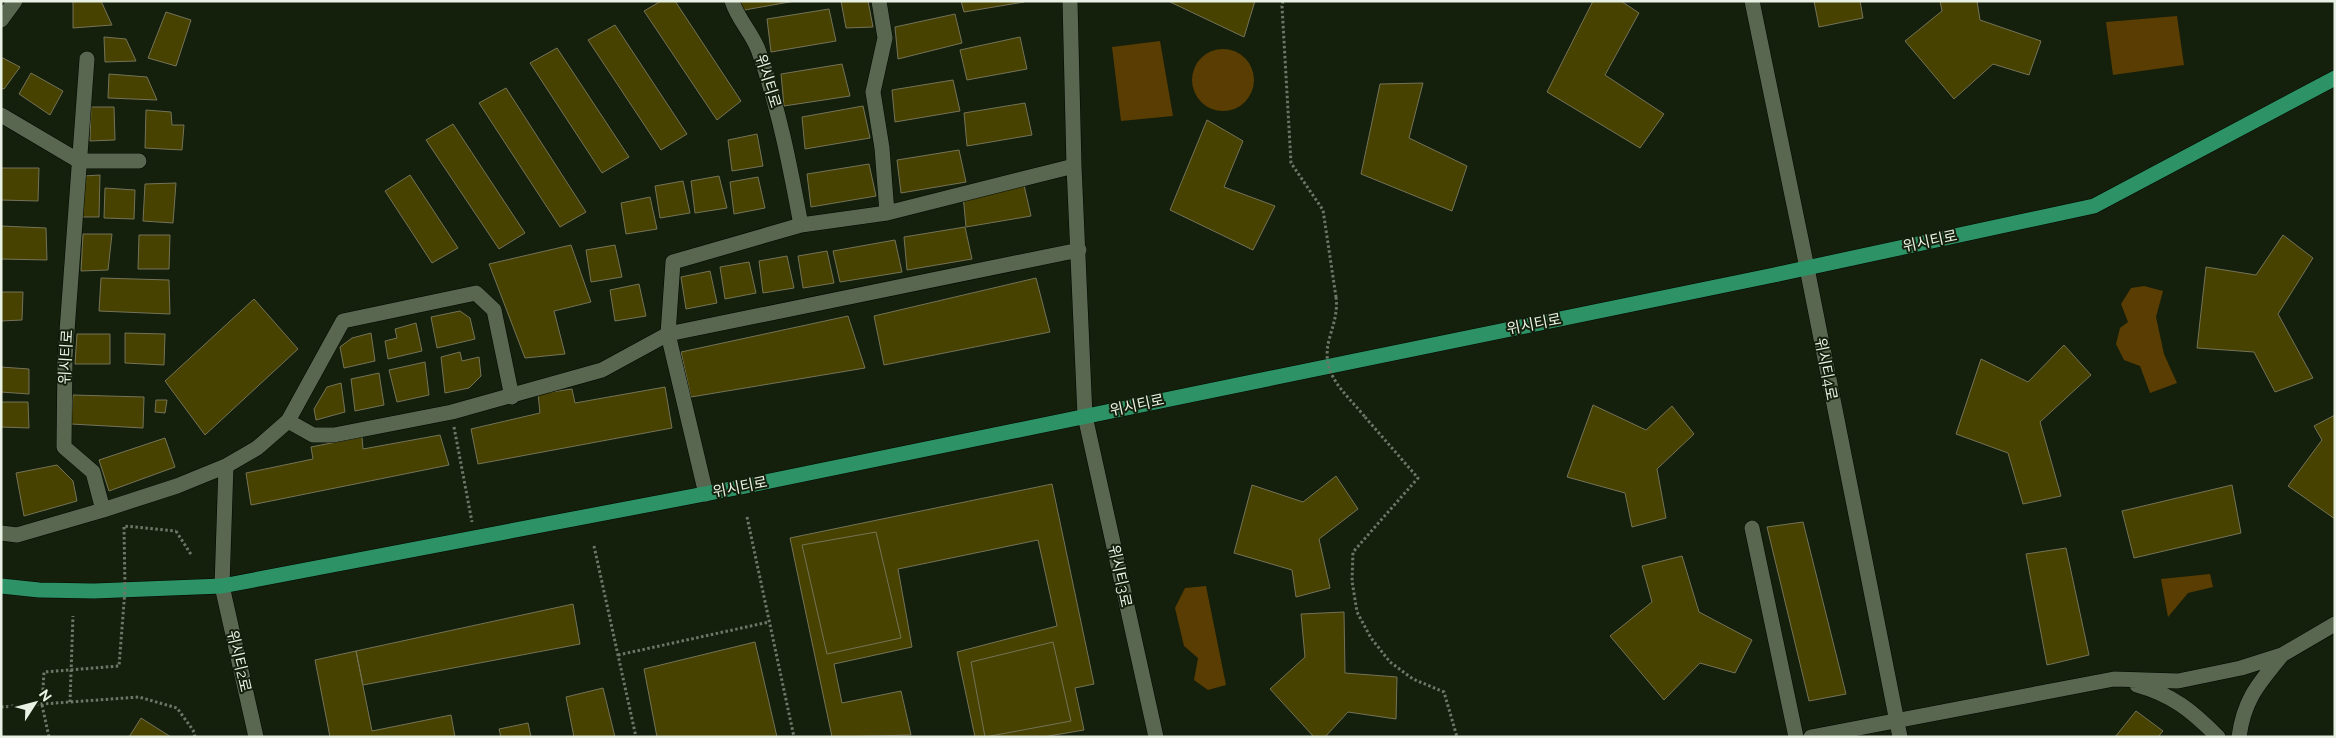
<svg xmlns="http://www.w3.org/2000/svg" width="2336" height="738" viewBox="0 0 2336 738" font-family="Raleway,'Noto Sans KR',sans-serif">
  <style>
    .green { fill: #593d03 }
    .building { fill: #474200; stroke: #747358 }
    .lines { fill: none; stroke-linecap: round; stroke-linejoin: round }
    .minor-casing { stroke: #020900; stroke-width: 16 }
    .major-casing { stroke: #020900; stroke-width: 16 }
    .path { stroke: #6e7767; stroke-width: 3; stroke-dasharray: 2.5 2.5; stroke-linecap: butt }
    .minor { stroke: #596750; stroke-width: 15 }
    .major { stroke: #2d9367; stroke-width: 15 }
    .path-bridge { stroke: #6e7767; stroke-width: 3; stroke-dasharray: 2.5 2.5; stroke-linecap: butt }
    .labels { text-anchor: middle; stroke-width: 4; stroke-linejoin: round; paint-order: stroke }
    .street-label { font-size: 15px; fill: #e9f1e4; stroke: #141f0c }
  </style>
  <rect width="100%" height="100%" fill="#141f0c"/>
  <path class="green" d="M 2177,16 L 2184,65 L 2113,75 L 2106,22 Z
    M 1160,41 L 1173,116 L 1121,121 L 1112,47 Z
    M1192 80a31 31 0 1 1 62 0a31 31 0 1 1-62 0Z
    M 2144,286 L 2163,291 L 2156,317 L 2164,354 L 2177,383 L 2150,393 L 2140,366 L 2124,360 L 2116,344 L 2120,328 L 2128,322 L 2121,304 L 2131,288 Z
    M 2210,574 L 2213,587 L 2188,593 L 2168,617 L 2161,579 Z
    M 1206,586 L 1226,685 L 1208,690 L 1194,680 L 1198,658 L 1184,646 L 1175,608 L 1185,588 Z"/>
  <path class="building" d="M 73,1 L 101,1 L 112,25 L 73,28 Z
    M 661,1 L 675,1 L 741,101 L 717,120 L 644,11 Z
    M 738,1 L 795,1 L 739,11 Z
    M 841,1 L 868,1 L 873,27 L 846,28 Z
    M 961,1 L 1024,1 L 1024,2 L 964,12 Z
    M 1168,1 L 1255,1 L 1244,37 Z
    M 1593,1 L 1621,1 L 1639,13 L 1605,75 L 1664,114 L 1640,148 L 1547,92 Z
    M 1814,1 L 1860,1 L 1863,18 L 1819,27 Z
    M 1940,1 L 1977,1 L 1980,20 L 2041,41 L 2029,75 L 1993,64 L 1954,99 L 1905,41 L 1942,11 Z
    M 829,9 L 836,41 L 771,52 L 767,19 Z
    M 166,12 L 191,20 L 176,66 L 148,58 Z
    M 955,14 L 962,43 L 898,59 L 895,27 Z
    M 615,25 L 687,134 L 661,150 L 588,40 Z
    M 104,37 L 126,39 L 136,61 L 105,62 Z
    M 1020,37 L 1027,69 L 967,80 L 960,50 Z
    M 557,48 L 629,157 L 602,173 L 530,63 Z
    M 1,57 L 20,67 L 4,89 L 1,88 Z
    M 842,64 L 850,96 L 784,106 L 781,74 Z
    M 31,73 L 63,91 L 50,115 L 19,94 Z
    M 109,74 L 147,77 L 157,100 L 108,98 Z
    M 953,80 L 960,111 L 895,122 L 892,90 Z
    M 1423,83 L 1409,138 L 1467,166 L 1452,211 L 1361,174 L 1380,84 Z
    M 506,88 L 586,212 L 560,227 L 479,103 Z
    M 1025,103 L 1032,135 L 967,146 L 964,113 Z
    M 863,106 L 870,138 L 805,149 L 802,117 Z
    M 91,107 L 114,107 L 115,140 L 90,141 Z
    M 146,110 L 171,112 L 172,125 L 184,125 L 182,150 L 145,148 Z
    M 1207,120 L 1243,141 L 1224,187 L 1275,206 L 1253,250 L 1170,210 Z
    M 453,124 L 525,233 L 499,249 L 426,140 Z
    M 757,134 L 763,166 L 732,171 L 728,140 Z
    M 959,150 L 966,182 L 901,193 L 897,160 Z
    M 869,164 L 876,196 L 811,207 L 807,174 Z
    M 1,168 L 39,168 L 38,201 L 1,200 Z
    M 100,175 L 99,217 L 79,217 L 83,176 Z
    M 410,175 L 458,248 L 432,263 L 385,191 Z
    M 719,176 L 727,208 L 695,213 L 691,181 Z
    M 758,177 L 765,208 L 734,214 L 730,182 Z
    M 683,181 L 690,213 L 660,218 L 655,186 Z
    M 176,183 L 173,223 L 143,221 L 145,184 Z
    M 1024,185 L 1031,216 L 966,227 L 963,195 Z
    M 105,188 L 135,190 L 134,219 L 104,218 Z
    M 650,197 L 657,229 L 626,234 L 621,203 Z
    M 1,226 L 46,228 L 47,260 L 1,259 Z
    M 965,227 L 972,259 L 907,270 L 904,237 Z
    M 83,234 L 112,234 L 108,270 L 81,271 Z
    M 139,235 L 170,235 L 169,269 L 138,269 Z
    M 2283,235 L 2313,258 L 2278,314 L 2313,378 L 2275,392 L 2254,352 L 2197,348 L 2206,267 L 2256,275 Z
    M 895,240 L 902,272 L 840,282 L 833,251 Z
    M 571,245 L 591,302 L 554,311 L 565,354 L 525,358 L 489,264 Z
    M 615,245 L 622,277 L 591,282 L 586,250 Z
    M 827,251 L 834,283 L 803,288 L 798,256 Z
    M 787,256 L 794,288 L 763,293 L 759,261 Z
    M 749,262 L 756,293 L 725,299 L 720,267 Z
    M 710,271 L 717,303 L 686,309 L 681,277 Z
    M 101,278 L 169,280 L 170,314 L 99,311 Z
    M 1036,278 L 1050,332 L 884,365 L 874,316 Z
    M 639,284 L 646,316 L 615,321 L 610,290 Z
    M 1,292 L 23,292 L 22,320 L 1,321 Z
    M 254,299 L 298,349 L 205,435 L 165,381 Z
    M 460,311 L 470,318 L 475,339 L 437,348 L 431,317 Z
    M 848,316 L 865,368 L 691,397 L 681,352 Z
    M 416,323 L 422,351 L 388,359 L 385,341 L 397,338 L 395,329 Z
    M 125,333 L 165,334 L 164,365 L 125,363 Z
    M 371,333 L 375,361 L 344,368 L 340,347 L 352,338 Z
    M 77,334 L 110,334 L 110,364 L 75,364 Z
    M 2064,345 L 2091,375 L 2040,422 L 2061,496 L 2023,504 L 2008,453 L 1956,434 L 1981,359 L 2028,382 Z
    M 460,352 L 462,361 L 479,357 L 481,376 L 469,388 L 445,393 L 441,357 Z
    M 425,362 L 429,395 L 397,402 L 389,370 Z
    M 1,367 L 29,369 L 29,394 L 1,392 Z
    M 379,373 L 384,405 L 355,411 L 351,379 Z
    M 341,383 L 345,412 L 316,420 L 314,409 L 327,387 Z
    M 665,387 L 672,428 L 478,464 L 471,429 L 540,413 L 538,394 L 572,389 L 575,403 Z
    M 73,395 L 144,397 L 143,428 L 71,424 Z
    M 156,400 L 167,400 L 165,413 L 155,412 Z
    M 1,402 L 28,402 L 29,428 L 1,427 Z
    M 1593,405 L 1646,430 L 1672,406 L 1694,434 L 1657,469 L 1666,518 L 1632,527 L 1625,493 L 1567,477 Z
    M 2335,415 L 2335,519 L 2288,486 L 2322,440 L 2314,426 Z
    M 440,435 L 449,465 L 251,505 L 246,473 L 313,459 L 311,447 L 362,437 L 363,449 Z
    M 165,438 L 175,467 L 109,491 L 99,460 Z
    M 57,465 L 73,481 L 77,501 L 24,516 L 16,473 Z
    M 1336,476 L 1358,509 L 1319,539 L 1330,588 L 1296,597 L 1292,570 L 1234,553 L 1252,485 L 1303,502 Z
    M 1052,484 L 1094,684 L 1075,688 L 1084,730 L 1043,737 L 975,737 L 957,652 L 1057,626 L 1038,540 L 898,569 L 912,647 L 834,664 L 842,703 L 901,691 L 911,735 L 832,737 L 790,538 Z
    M 2232,485 L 2241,533 L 2134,558 L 2122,511 Z
    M 1803,522 L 1846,694 L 1809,701 L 1767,527 Z
    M 876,532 L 901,638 L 827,654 L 802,545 Z
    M 2066,548 L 2089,655 L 2047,665 L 2026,554 Z
    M 1682,556 L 1699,612 L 1752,640 L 1735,673 L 1700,663 L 1664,700 L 1610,636 L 1652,602 L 1642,566 Z
    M 573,604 L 580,644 L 363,685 L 356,651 Z
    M 1344,612 L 1345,673 L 1397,677 L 1396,719 L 1348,712 L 1325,737 L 1314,737 L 1270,689 L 1305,657 L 1301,614 Z
    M 755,642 L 777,737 L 657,737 L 644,669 Z
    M 1053,642 L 1071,721 L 985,737 L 971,662 Z
    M 356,651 L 372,731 L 451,715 L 455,737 L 330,737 L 315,660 Z
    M 603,688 L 615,737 L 574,737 L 566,697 Z
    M 2136,711 L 2163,731 L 2158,737 L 2115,737 Z
    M 141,718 L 171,737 L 129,737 Z
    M 528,723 L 531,737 L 501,737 L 499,729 Z"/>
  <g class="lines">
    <defs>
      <path id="minor" d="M 732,1 C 738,20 753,34 759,52 C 779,109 790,166 801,225
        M 879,1 L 885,38 L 873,92 L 882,148 L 887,213
        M 1070,1 L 1074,166 L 1085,416 L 1156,737
        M 1752,1 L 1807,268 L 1900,737
        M 1,20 L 15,1
        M 87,59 L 65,358 L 64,447 L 93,472 L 103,510 L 177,486 L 226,466
        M 1,115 L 79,161 L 139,161
        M 288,421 L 313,435 L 334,435 L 452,412 L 602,370 L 668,334 L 1079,250
        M 706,494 L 668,334 L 673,262 L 801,225 L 887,213 L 1074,166
        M 1752,528 L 1796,737
        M 1,533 L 17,535 L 103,510
        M 2282,655 L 2335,624
        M 2137,685 C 2173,695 2192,711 2218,737
        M 256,737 L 222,586 L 226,466 L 257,448 L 288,421 L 343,321 L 476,293 L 494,310 L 512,397
        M 1811,737 L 2114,679 L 2178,681 L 2241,668 L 2282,655 C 2259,683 2244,699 2239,737"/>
      <path id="major" d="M 1,586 L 39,590 L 94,591 L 222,586 L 741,487 L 1774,275 L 2094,206 L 2335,78"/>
    </defs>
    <use href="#minor" class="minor-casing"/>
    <use href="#major" class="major-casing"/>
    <path class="path" d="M 1283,1 L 1282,6 L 1291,163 L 1323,210 L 1336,297
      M 1365,417 L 1418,478 L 1353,552 L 1352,581 L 1357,612 L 1371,638 L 1390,662 L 1413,679 L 1444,692 L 1457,737
      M 454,427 L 472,522
      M 747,517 L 794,737
      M 176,531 L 192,556
      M 594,546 L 636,737
      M 618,655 L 769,622
      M 70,702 L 73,616
      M 42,705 L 49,737
      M 1,707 L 139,697 L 177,708 L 193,730 L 195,737"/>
    <use href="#minor" class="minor"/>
    <use href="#major" class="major"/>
    <path class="path-bridge" d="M 1336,297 C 1338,313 1333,325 1329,340 C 1320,375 1345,392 1365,417
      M 42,705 L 44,672 L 119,666 L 125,590 L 124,526 L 176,531"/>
  </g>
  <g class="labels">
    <g class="street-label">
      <text transform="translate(768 81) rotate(73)" y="5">위시티로</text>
      <text transform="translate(1930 241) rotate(-12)" y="5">위시티로</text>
      <text transform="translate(1534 324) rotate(-11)" y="5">위시티로</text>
      <text transform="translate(66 357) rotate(-87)" y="5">위시티로</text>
      <text transform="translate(1826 369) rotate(79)" y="5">위시티4로</text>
      <text transform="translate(1137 405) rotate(-12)" y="5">위시티로</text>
      <text transform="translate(740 487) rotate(-11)" y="5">위시티로</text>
      <text transform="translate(1120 576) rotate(78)" y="5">위시티3로</text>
      <text transform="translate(239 661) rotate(77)" y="5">위시티2로</text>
    </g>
  </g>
  <rect width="2336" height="738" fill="none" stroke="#e9f1e4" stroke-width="5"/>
  <g transform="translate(35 703) rotate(54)" stroke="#141f0c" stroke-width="4" paint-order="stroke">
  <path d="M0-4L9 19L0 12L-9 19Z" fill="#e9f1e4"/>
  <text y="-8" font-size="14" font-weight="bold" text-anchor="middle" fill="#e9f1e4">N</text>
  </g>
</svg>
